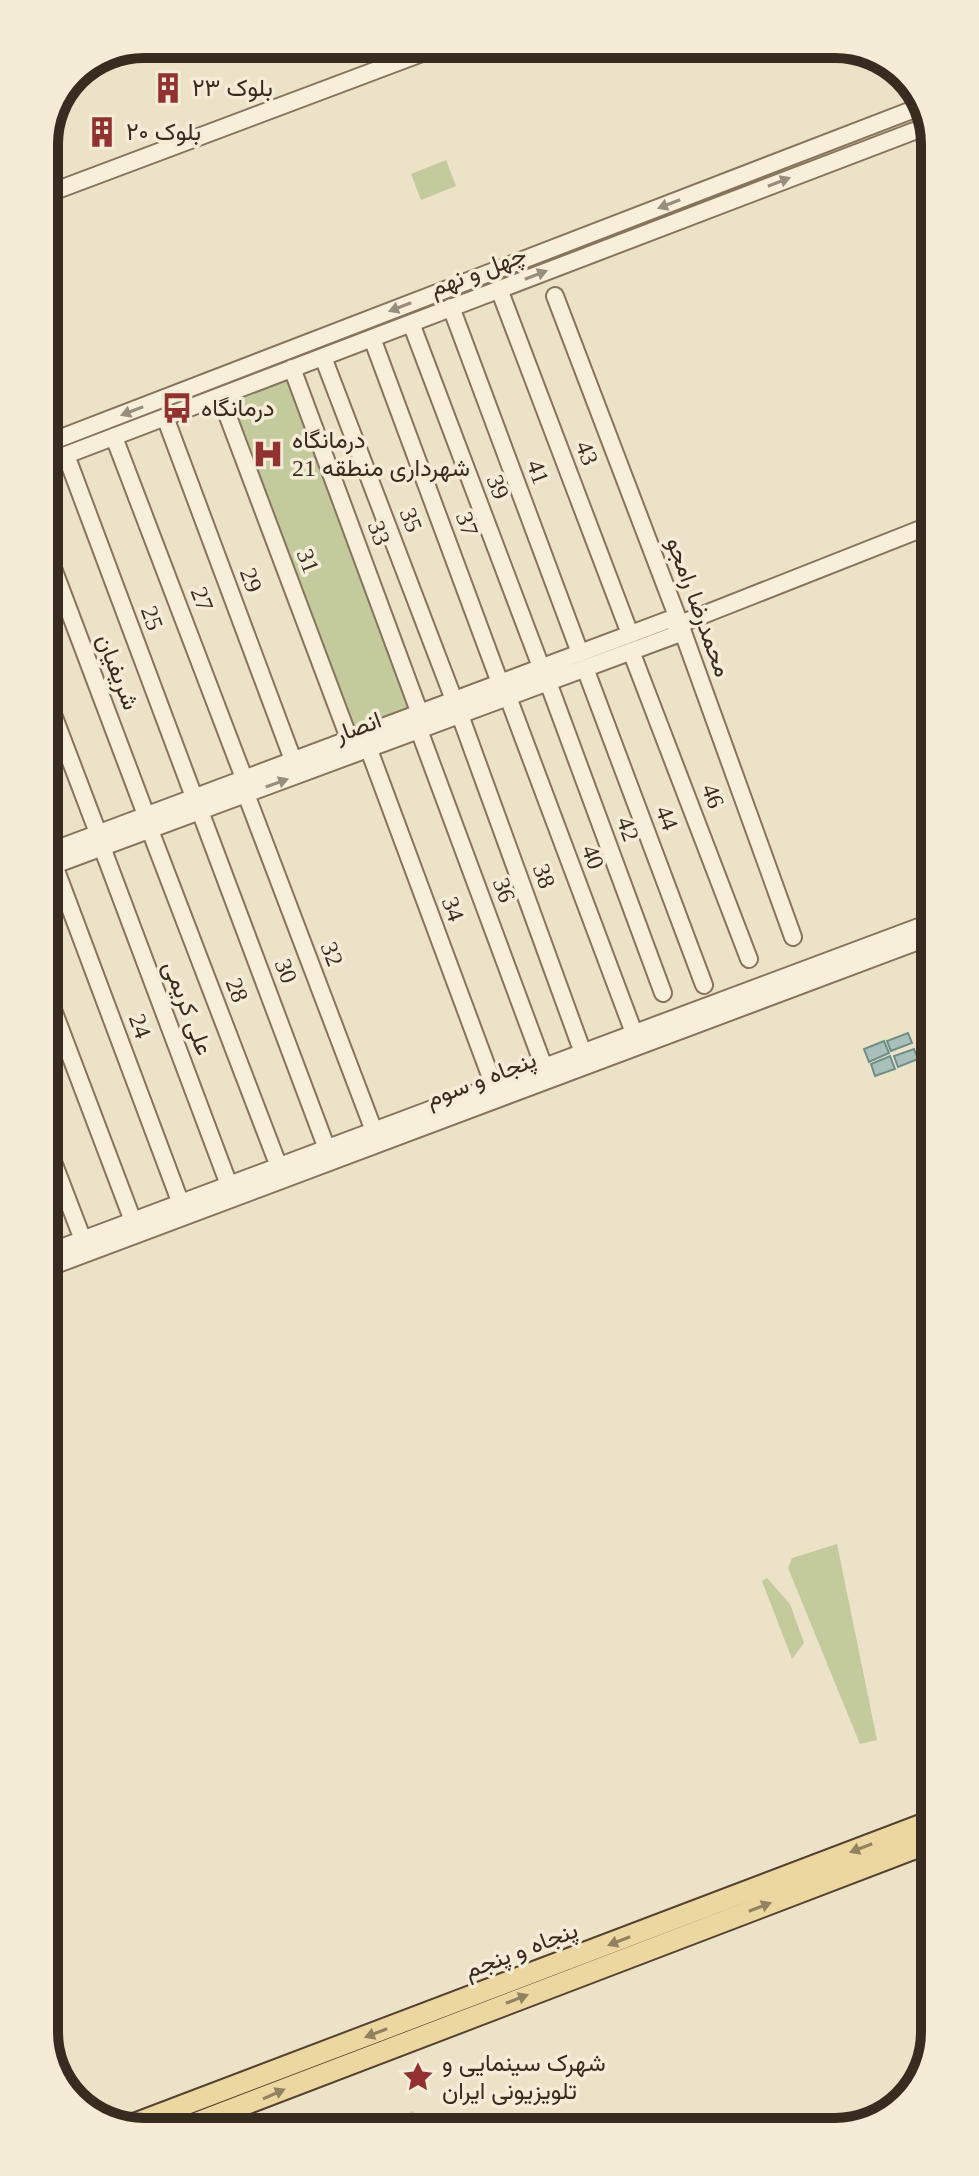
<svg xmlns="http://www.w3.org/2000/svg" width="979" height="2176" viewBox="0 0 979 2176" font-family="'Times New Roman',Vazirmatn,serif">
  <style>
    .green { fill: #c3ca9b }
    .water { fill: #a8c0b9; stroke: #6f8e87; stroke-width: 2 }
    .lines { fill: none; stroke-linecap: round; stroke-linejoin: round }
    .minor-casing { stroke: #87745d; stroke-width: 20 }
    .major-casing { stroke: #554231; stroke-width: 24 }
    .minor { stroke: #f7efda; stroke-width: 16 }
    .major { stroke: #edd7a1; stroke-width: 20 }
    .oneway { fill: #988e7d }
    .oneway2 { fill: #928260 }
    .labels { text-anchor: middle; stroke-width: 7; stroke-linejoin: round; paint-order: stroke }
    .poi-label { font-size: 24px; fill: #382c20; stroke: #f4ecd6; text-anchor: start }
    .street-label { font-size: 24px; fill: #382c20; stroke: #f4ecd6 }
    .rim { fill: none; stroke: #382c20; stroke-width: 10 }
  </style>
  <rect width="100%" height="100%" fill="#ece2c7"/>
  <path class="green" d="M 446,160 L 456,186 L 421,200 L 411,174 Z
    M 292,376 L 415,711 L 357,733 L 230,399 Z
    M 837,1544 L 877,1740 L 860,1744 L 788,1568 L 792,1558 Z
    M 767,1578 L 790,1604 L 804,1643 L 792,1659 L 762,1581 Z
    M 413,2111 L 422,2130 L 373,2130 Z"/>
  <path class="water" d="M 908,1033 L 912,1043 L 891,1051 L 887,1041 Z
    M 884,1041 L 889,1053 L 869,1062 L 864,1049 Z
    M 914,1049 L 918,1059 L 898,1067 L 894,1056 Z
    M 890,1056 L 895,1069 L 875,1076 L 871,1064 Z"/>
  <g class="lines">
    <defs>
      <path id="minor" d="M 82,69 L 149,44
        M 44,167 L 53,192
        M 44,195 L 446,44
        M 499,289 L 630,634
        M 555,296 L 680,624 L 793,937
        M 451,307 L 580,653
        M 411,323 L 541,667
        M 372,338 L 500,683
        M 323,357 L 454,700
        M 292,368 L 420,714
        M 221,398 L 350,741
        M 165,417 L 293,760
        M 114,437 L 244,778
        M 45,444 L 925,105
        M 66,455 L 194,797
        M 45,463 L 930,125
        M 45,547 L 146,815
        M 631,651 L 749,959
        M 585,668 L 704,985
        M 548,682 L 663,993
        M 46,696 L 98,833
        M 508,697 L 634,1033
        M 460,715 L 583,1053
        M 419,730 L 544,1067
        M 365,739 L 494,1086
        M 246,794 L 374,1131
        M 200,811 L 327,1149
        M 150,830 L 279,1167
        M 102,847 L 229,1185
        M 46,853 L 668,620 L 680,624 L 931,525
        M 54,865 L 181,1204
        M 46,868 L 675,635 L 680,624
        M 47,994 L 133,1221
        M 47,1146 L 83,1240
        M 47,1253 L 932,922
        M 47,1268 L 932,936"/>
      <path id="major" d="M 126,2127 L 934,1820
        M 175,2131 L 934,1841"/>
    </defs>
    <use href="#minor" class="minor-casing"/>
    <use href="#major" class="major-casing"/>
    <use href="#minor" class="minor"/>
    <use href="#major" class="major"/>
  </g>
  <defs><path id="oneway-solid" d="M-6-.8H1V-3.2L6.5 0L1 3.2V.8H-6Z" transform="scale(2)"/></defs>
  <g class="oneway">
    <use href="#oneway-solid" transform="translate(779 182) rotate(-21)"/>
    <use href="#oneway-solid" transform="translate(669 204) rotate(159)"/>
    <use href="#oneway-solid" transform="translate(536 275) rotate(-21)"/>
    <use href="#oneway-solid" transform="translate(400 307) rotate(159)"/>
    <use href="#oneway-solid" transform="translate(132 411) rotate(159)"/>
    <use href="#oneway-solid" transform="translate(277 783) rotate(-20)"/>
  </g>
  <g class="oneway2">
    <use href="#oneway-solid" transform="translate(861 1848) rotate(159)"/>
    <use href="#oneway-solid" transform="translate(760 1907) rotate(-21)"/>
    <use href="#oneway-solid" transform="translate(619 1941) rotate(159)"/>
    <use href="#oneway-solid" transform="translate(517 1999) rotate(-21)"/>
    <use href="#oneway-solid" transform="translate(376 2033) rotate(159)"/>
    <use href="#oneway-solid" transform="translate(274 2094) rotate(-24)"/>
  </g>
  <defs>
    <symbol id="building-bare" viewBox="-9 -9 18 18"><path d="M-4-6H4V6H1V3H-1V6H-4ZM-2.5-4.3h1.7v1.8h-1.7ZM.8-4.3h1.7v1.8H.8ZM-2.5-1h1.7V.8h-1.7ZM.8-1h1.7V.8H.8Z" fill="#923230" stroke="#f4ecd6" stroke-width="2.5" paint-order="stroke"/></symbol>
    <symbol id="bus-bare" viewBox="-9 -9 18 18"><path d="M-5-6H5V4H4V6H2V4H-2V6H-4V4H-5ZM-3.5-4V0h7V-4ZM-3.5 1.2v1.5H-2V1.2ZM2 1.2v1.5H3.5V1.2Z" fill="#923230" stroke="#f4ecd6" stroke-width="2.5" paint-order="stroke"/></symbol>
    <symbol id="hospital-bare" viewBox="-9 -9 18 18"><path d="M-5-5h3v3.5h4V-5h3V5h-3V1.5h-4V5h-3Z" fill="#923230" stroke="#f4ecd6" stroke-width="2.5" paint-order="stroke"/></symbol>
    <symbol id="sight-bare" viewBox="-9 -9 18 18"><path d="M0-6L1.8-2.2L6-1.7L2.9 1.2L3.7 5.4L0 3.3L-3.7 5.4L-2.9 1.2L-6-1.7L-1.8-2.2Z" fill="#923230" stroke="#f4ecd6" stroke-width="2.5" paint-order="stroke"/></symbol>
  </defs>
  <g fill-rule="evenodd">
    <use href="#building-bare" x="146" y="66" width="44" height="44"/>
    <use href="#building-bare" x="80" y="110" width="44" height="44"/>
    <use href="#bus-bare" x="155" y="386" width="44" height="44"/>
    <use href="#hospital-bare" x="246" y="432" width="44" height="44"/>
    <use href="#sight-bare" x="396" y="2055" width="44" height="44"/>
  </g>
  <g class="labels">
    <g class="poi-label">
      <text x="192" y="96">بلوک ۲۳</text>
      <text x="126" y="140">بلوک ۲۰</text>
      <text x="201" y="416">درمانگاه</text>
      <text x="292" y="448">درمانگاه<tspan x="292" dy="28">شهرداری منطقه 21</tspan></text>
      <text x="442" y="2071">شهرک سینمایی و<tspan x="442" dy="28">تلویزیونی ایران</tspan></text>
    </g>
    <g class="street-label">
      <text transform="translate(478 271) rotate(-21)" y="8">چهل و نهم</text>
      <text transform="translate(587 453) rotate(69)" y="8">43</text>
      <text transform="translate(538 472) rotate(70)" y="8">41</text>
      <text transform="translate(498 487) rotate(69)" y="8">39</text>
      <text transform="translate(411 520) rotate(69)" y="8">35</text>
      <text transform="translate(467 524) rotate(70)" y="8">37</text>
      <text transform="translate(379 533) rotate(70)" y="8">33</text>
      <text transform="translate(308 561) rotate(69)" y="8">31</text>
      <text transform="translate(251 580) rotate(70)" y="8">29</text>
      <text transform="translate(202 599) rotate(69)" y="8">27</text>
      <text transform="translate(699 607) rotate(70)" y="8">محمدرضا رامجو</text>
      <text transform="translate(152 618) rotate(70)" y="8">25</text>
      <text transform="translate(118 672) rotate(69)" y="8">شریفیان</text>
      <text transform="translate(358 727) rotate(-20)" y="8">انصار</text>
      <text transform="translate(713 796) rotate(69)" y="8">46</text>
      <text transform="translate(667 818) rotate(69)" y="8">44</text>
      <text transform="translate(628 829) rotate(70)" y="8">42</text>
      <text transform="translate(593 857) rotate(69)" y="8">40</text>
      <text transform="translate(544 876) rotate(70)" y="8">38</text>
      <text transform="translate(504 890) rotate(70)" y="8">36</text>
      <text transform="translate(453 909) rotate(70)" y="8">34</text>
      <text transform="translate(332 954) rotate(69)" y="8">32</text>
      <text transform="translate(286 971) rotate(69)" y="8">30</text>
      <text transform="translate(237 990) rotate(69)" y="8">28</text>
      <text transform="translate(188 1008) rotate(69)" y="8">علی کریمی</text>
      <text transform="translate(140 1026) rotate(70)" y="8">24</text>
      <text transform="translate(481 1079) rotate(-21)" y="8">پنجاه و سوم</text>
      <text transform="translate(521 1950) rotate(-21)" y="8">پنجاه و پنجم</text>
    </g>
  </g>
  <path d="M0 0H979V2176H0ZM144 58H835A86 86 0 0 1 921 144V2032A86 86 0 0 1 835 2118H144A86 86 0 0 1 58 2032V144A86 86 0 0 1 144 58Z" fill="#f4ecd6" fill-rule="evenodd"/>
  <path class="rim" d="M144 58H835A86 86 0 0 1 921 144V2032A86 86 0 0 1 835 2118H144A86 86 0 0 1 58 2032V144A86 86 0 0 1 144 58Z"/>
</svg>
